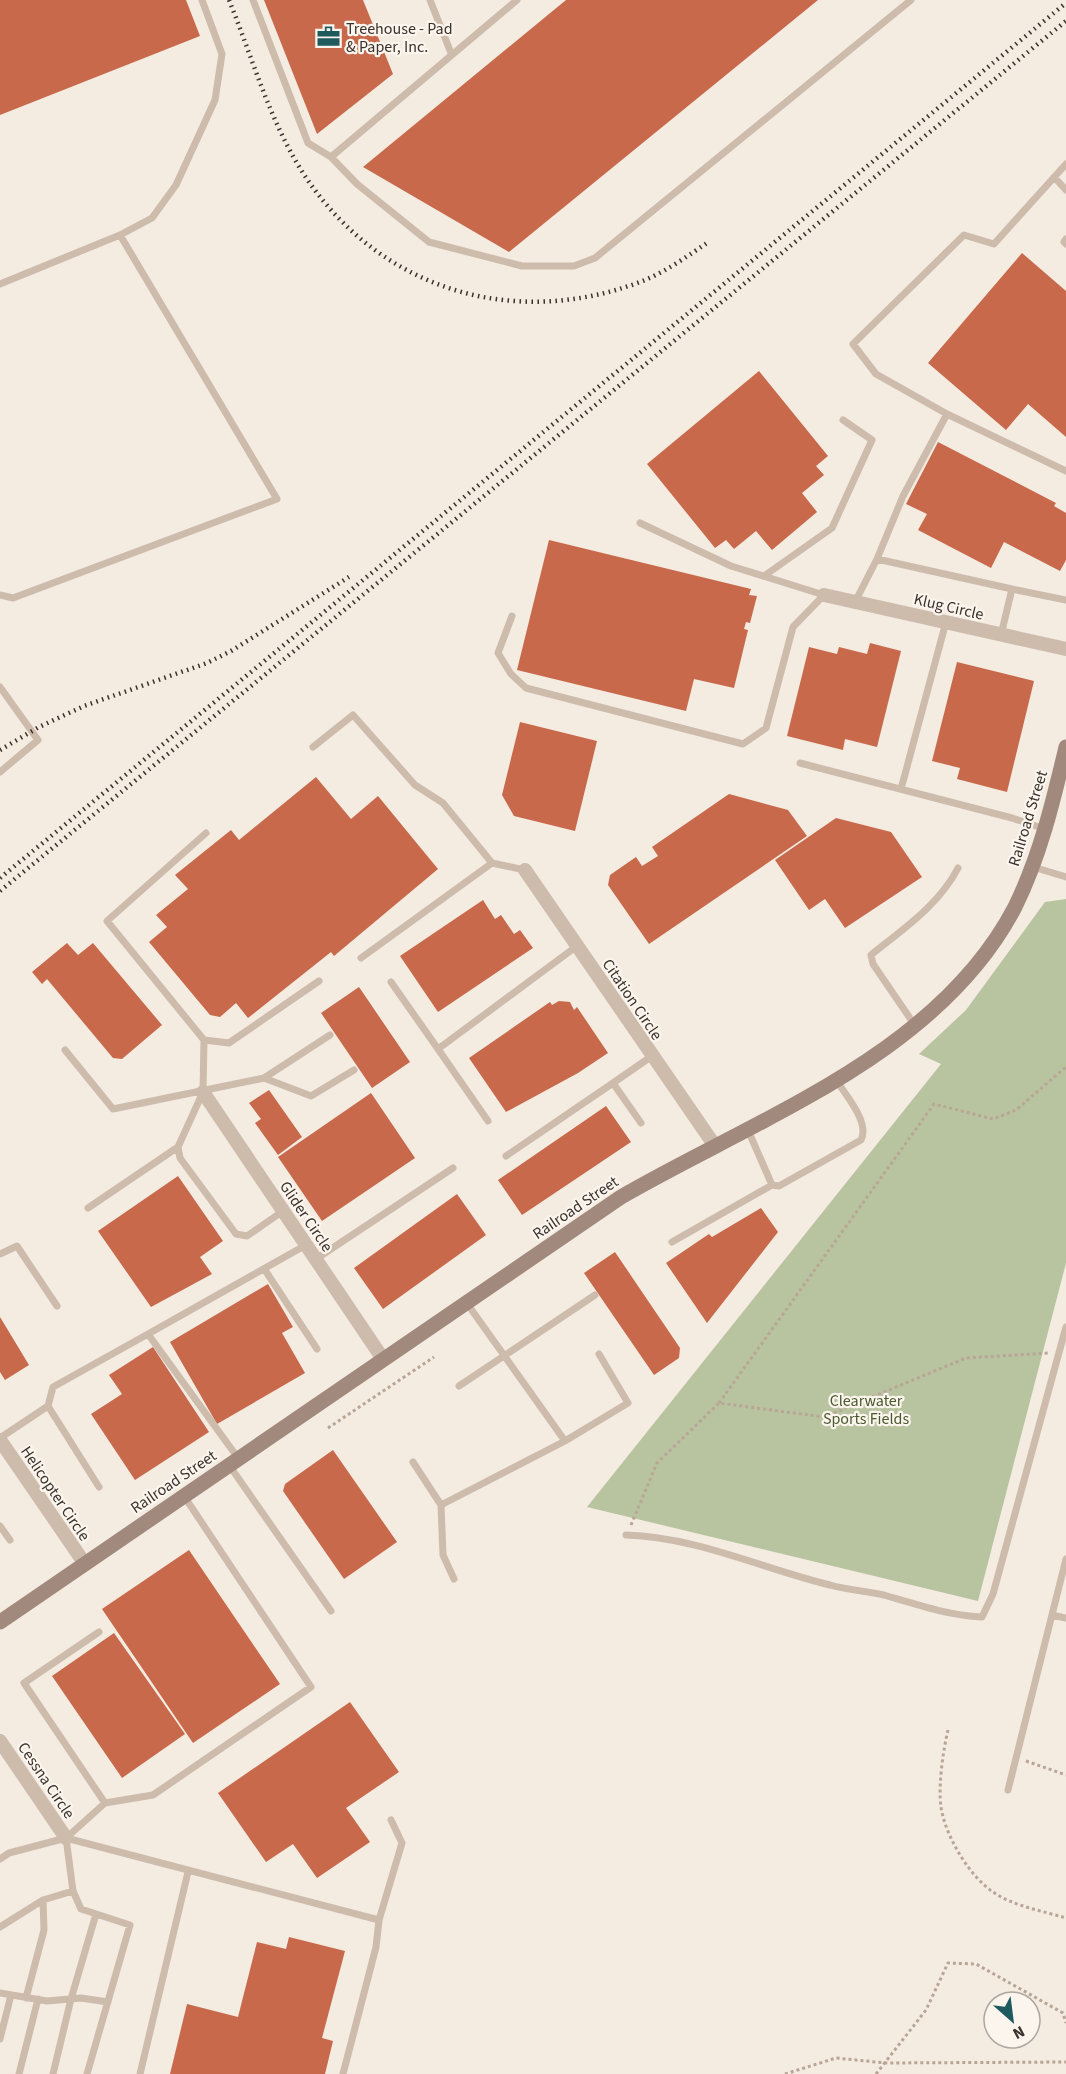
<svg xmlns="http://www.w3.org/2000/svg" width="1066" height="2074" viewBox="0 0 1066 2074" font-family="'Source Sans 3',sans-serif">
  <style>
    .green { fill: #b8c4a0 }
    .building { fill: #c8694b }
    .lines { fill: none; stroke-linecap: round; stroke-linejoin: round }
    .path { stroke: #b9a596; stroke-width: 3; stroke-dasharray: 3 3; stroke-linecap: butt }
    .service { stroke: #cdbbac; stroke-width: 7 }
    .minor { stroke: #cdbbac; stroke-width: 14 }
    .secondary { stroke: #a18a7d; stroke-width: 15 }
    .rail { stroke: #3b302b; stroke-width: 4.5; stroke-dasharray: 1.5 4.5; stroke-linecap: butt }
    .labels { text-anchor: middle; stroke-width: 4.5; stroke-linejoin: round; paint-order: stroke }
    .poi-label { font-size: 16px; fill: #3b302b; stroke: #fbf5ee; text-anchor: start }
    .street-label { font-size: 16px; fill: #3b302b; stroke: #fbf5ee }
    .park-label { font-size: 16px; fill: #4a5a2e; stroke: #fbf5ee }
  </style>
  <rect width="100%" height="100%" fill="#f4ebe1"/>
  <path class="green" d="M 1066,899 L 1066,1263 L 978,1601 L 587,1507 L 941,1064 L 919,1054 L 966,1010 L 1045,902 Z"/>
  <path class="building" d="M 0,0 L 186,0 L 200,36 L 0,115 Z
    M 264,0 L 363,0 L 393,74 L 317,134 Z
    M 566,0 L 818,0 L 509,252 L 363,167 Z
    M 1022,253 L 1066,291 L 1066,437 L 1028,404 L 1006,430 L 928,363 Z
    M 759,371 L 828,456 L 816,466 L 824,475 L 802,493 L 817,512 L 772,550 L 756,531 L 734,549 L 726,540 L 715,548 L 647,464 Z
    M 938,442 L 1056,503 L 1054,506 L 1066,513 L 1066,560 L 1060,571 L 1004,542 L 991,568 L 918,530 L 927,514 L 906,504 Z
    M 549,540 L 751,589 L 749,595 L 757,596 L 750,623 L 746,622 L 744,629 L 748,630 L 734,688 L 694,679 L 686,711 L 517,670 Z
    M 870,643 L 901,651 L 877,747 L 845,739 L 843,750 L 787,736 L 809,647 L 837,654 L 839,647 L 867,654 Z
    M 957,662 L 1034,681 L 1007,792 L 957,779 L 960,768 L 932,761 Z
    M 520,722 L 597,741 L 575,831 L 514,816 L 502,795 Z
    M 316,777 L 351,819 L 378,796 L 438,869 L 334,956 L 331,952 L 248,1018 L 236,1003 L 220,1017 L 210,1015 L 149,942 L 167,927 L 156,915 L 188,889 L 175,875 L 231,830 L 239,840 Z
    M 729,794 L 788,810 L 807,836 L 649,944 L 608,885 L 610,875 L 636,857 L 642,866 L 658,856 L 652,847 Z
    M 836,818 L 891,832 L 922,877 L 845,928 L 825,899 L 809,910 L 775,860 Z
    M 483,900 L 495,919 L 501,915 L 514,934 L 520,930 L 533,948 L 438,1012 L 400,956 Z
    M 67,943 L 78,955 L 93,943 L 162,1025 L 122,1059 L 113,1058 L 47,979 L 42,984 L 32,972 Z
    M 359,987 L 410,1062 L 372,1088 L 321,1013 Z
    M 559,1001 L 570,1002 L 574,1010 L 577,1007 L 608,1053 L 578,1073 L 506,1112 L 469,1058 L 550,1002 L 552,1005 Z
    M 269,1090 L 302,1137 L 278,1155 L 255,1123 L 261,1119 L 249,1103 Z
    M 371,1093 L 415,1158 L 322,1221 L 278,1157 Z
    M 606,1106 L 631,1142 L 522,1215 L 498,1180 Z
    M 178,1176 L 223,1241 L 200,1257 L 212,1274 L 151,1307 L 98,1231 Z
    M 457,1194 L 486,1235 L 383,1309 L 354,1268 Z
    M 761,1208 L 778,1232 L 707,1323 L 666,1263 L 709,1234 L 712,1237 Z
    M 615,1252 L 680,1348 L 679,1358 L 654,1375 L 584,1273 Z
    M 268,1284 L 293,1327 L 282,1333 L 305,1373 L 217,1424 L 170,1342 Z
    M 0,1317 L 29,1365 L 5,1380 L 0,1372 Z
    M 153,1347 L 209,1432 L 135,1480 L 91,1414 L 122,1394 L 109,1375 Z
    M 333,1450 L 397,1542 L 344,1579 L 283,1491 L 285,1484 Z
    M 189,1550 L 280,1684 L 193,1743 L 102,1609 Z
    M 114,1633 L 185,1734 L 122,1778 L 52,1676 Z
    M 350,1702 L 399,1772 L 346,1808 L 370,1842 L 317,1878 L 293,1844 L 266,1862 L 218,1793 Z
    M 289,1937 L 345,1951 L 322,2038 L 333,2041 L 325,2074 L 170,2074 L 187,2004 L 238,2017 L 257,1942 L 286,1949 Z"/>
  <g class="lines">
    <path class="path" d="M 719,1403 L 934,1104 L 993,1119 L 1016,1110 L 1066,1067
      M 328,1428 L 434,1357
      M 631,1525 L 657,1463 L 719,1403 L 824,1417 L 966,1358 L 1049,1353
      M 948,1730 C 943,1751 938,1786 941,1807 C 945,1835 969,1876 993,1892 C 1013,1906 1043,1911 1066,1918
      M 1026,1761 L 1066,1775
      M 785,2074 L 836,2058 L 886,2063 L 1066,2062
      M 876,2074 L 926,2010 L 948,1963 L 976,1964 L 1063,2013 L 1066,2023"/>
    <path class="service" d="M 253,0 L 308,143 L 331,157
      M 430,0 L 451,53
      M 517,0 L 331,157 L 357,184 L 429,242 L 522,266 L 574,266 L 595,258 L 911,0
      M 1054,177 L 1066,190
      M 120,235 L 152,218 L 176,185 L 215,100 L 222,54 L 202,0
      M 1066,239 L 1064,242 L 1066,244
      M 0,284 L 120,235 L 277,499 L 13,598 L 0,595
      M 947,414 L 876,374 L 853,344 L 964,235 L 994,244 L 1066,164
      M 877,559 L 903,496 L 947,414 L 1066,471
      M 764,576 L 832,528 L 872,440 L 843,420
      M 1012,589 L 1066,600
      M 855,602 L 877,559 L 1012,589 L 1001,635
      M 512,616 L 498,653 L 511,674 L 526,688 L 743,744 L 766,728 L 793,627 L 824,595 L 731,566 L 640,523
      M 0,687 L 38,740 L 0,772
      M 313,747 L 353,715 L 415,785 L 443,803 L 492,863 L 525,870
      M 800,763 L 1012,818 L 1045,829
      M 901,789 L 946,622
      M 206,833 L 107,921 L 204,1040 L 203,1092 L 178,1147 L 180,1158 L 236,1234 L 247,1236 L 283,1211
      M 1033,867 L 1066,877
      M 361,958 L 492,863
      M 391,982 L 438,1049 L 577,946
      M 914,1024 L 873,964 L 871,955 C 903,929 939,905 958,868
      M 204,1040 L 229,1043 L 319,981
      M 438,1049 L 488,1121
      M 65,1050 L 113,1109 L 264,1078 L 311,1096 L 354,1070
      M 264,1078 L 330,1035
      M 641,1123 L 613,1083 L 652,1056
      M 506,1156 L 613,1083
      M 772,1185 L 779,1186 L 861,1140 C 870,1122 846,1096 837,1081
      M 88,1208 L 178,1147
      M 672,1242 L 772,1185 L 748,1130
      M 0,1254 L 17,1246 L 57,1306
      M 316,1259 L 453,1168
      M 265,1270 L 317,1349
      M 466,1302 L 565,1441
      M 148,1334 L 306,1245
      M 459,1386 L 595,1295
      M 48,1406 L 53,1387 L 148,1334 L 238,1458
      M 0,1438 L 48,1406 L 99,1487
      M 413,1462 L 441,1505 L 565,1441 L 628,1403 L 599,1354
      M 229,1465 L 331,1611
      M 441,1505 L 443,1555 L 454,1579
      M 0,1526 L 10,1540
      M 626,1535 C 697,1537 763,1569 830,1585 C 848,1590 867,1591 884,1595 C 918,1605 947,1615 982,1617 L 993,1594 L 1066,1327
      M 1052,1615 L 1066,1618
      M 99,1632 L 24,1683 L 105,1803
      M 1008,1790 L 1066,1559
      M 66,1838 L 379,1920 L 376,1947 L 343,2074
      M 66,1838 L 73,1891 L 81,1909 L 130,1925 L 87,2074
      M 0,1859 L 9,1853 L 66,1838 L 105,1803 L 153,1795 L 311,1687 L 184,1496
      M 379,1920 L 402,1843 L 391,1820
      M 0,1927 L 43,1900 L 73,1891
      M 0,1993 L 47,2001 L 81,1998 L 108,2002
      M 26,1998 L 44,1930 L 43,1900
      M 0,2039 L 11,1995
      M 19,2074 L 38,1999
      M 53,2074 L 71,1999 L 96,1914
      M 140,2074 L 188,1872"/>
    <path class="minor" d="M 824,595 L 1066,649
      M 525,870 L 715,1146
      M 203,1092 L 383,1359
      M 0,1440 L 85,1564
      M 0,1741 L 66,1838"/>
    <path class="secondary" d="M 0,1622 L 621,1197 C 757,1118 938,1055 1015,907 C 1040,856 1053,802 1066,747"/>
    <path class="rail" d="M 229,0 C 253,59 271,126 307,179 C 383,291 515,329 640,282 C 664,273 686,257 707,243
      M 0,750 L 39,727 L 84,706 L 207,663 L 231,651 L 349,577
      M 0,878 L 1066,3
      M 0,891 L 1066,21"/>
  </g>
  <defs>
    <symbol id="office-bare" viewBox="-9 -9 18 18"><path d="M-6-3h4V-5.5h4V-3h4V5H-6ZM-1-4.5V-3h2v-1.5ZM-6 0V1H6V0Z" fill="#1f5a5e" stroke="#fbf5ee" stroke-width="2.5" paint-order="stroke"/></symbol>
  </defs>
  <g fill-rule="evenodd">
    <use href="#office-bare" x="312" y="20" width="33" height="33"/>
  </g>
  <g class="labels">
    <g class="poi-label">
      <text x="346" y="34">Treehouse - Pad<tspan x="346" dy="18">&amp; Paper, Inc.</tspan></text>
    </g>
    <g class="street-label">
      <text transform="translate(949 606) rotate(13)" y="6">Klug Circle</text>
      <text transform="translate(1027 818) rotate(-73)" y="6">Railroad Street</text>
      <text transform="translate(633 999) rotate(56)" y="6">Citation Circle</text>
      <text transform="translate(575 1207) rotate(-34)" y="6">Railroad Street</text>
      <text transform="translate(307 1216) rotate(56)" y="6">Glider Circle</text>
      <text transform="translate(173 1481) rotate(-34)" y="6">Railroad Street</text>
      <text transform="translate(56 1493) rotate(56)" y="6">Helicopter Circle</text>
      <text transform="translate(47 1780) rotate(56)" y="6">Cessna Circle</text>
    </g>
    <g class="park-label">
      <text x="866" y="1406">Clearwater<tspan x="866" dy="18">Sports Fields</tspan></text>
    </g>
  </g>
  <g transform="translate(1012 2020) rotate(152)"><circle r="28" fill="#fbf5ee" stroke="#aea6a0" stroke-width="1.5"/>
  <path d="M0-4.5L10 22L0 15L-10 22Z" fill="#1f5a5e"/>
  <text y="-9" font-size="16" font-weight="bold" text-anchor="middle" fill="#3b302b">N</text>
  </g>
</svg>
